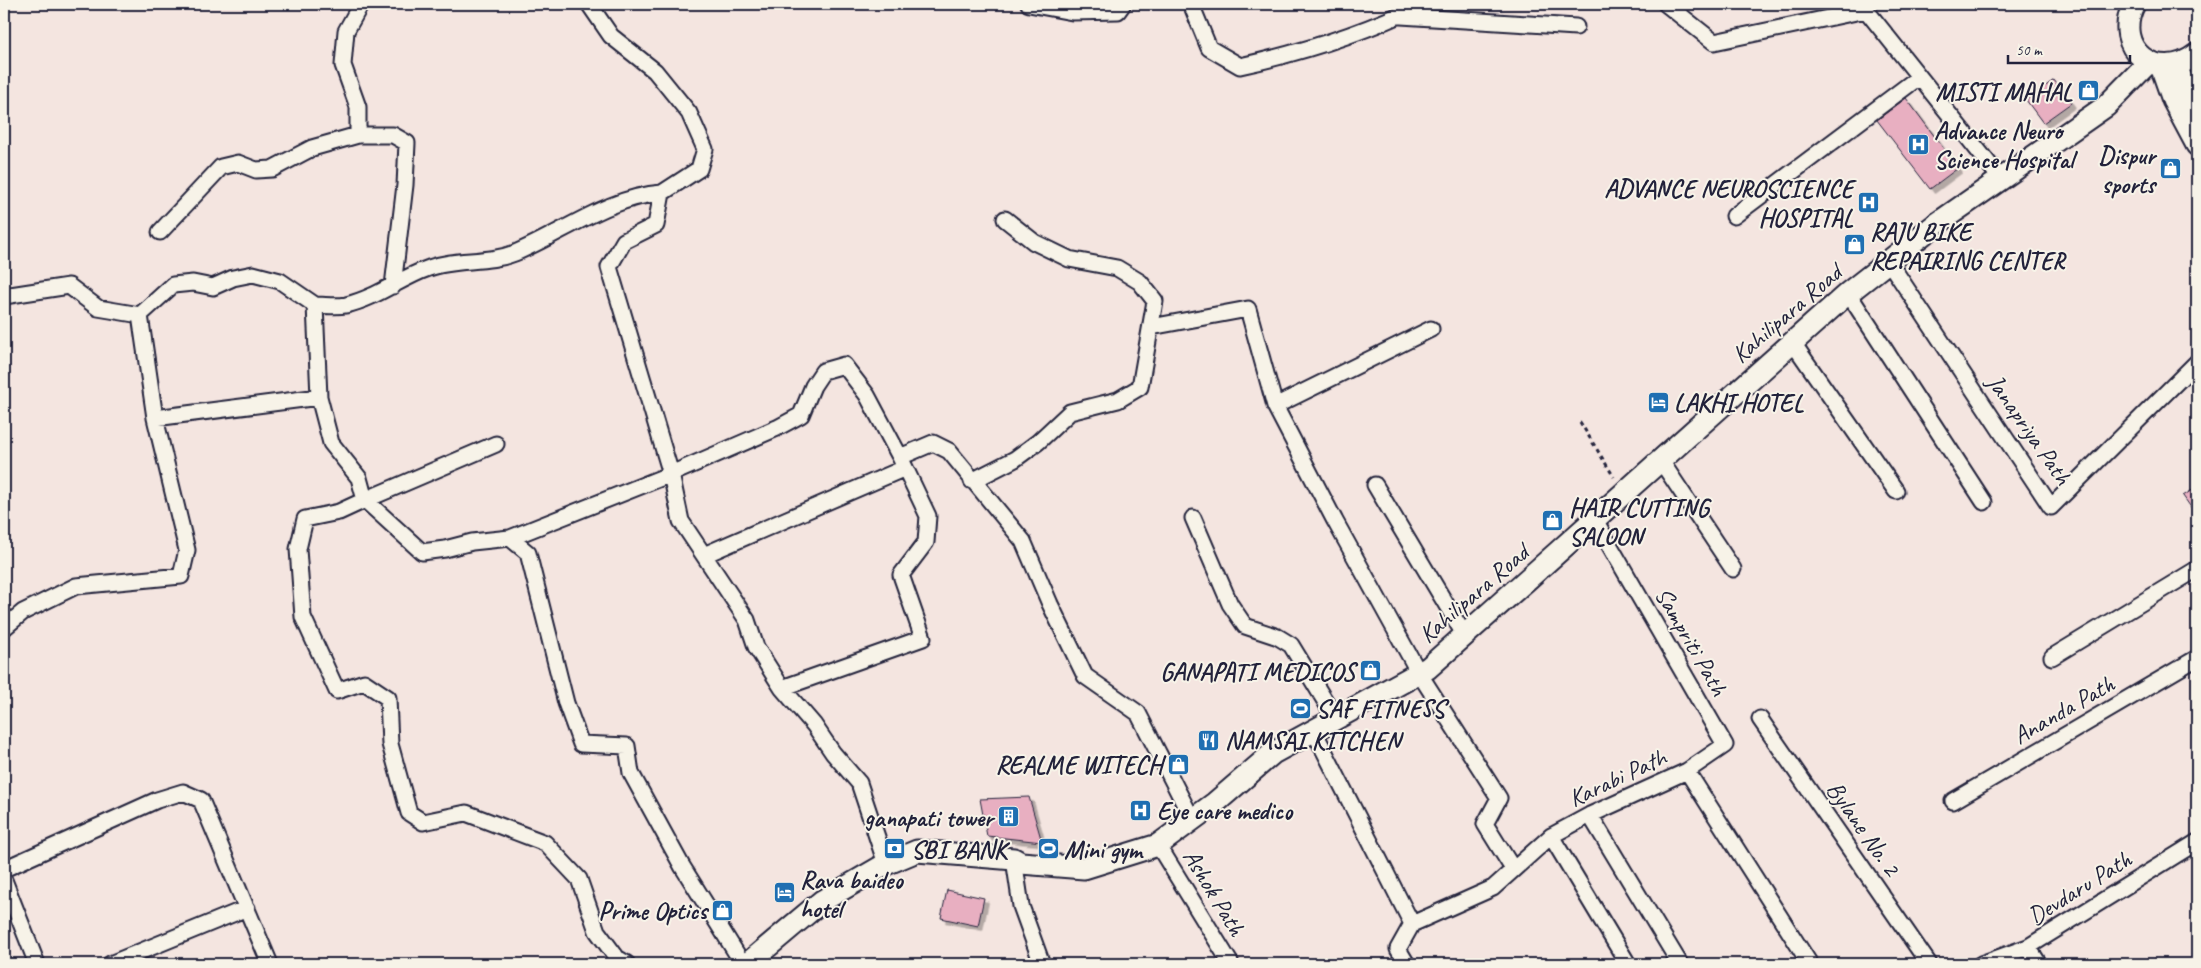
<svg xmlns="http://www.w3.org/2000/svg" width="2201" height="968" viewBox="0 0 2201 968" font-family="Caveat,sans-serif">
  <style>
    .building { fill: #e8afc1; stroke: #22223b; filter: url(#shadow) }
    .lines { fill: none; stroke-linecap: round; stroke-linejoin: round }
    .minor-casing { stroke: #22223b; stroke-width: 19 }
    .secondary-casing { stroke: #22223b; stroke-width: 25 }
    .path { stroke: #22223b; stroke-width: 3; stroke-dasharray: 4 4; stroke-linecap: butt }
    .minor { stroke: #f7f3e8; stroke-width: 15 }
    .secondary { stroke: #f7f3e8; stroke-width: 21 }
    .labels { text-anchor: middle; stroke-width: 4; stroke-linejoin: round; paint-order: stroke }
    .poi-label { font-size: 25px; font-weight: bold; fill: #22223b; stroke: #f7f3e8; text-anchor: start }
    .street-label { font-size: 25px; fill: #22223b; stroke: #f7f3e8 }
  </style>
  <defs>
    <filter id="shadow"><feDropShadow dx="4.5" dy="4.5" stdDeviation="0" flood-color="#0004"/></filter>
  </defs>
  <rect width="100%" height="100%" fill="#f4e5e0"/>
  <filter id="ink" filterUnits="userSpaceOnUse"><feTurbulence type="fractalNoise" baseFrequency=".02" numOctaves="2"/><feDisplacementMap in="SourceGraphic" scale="10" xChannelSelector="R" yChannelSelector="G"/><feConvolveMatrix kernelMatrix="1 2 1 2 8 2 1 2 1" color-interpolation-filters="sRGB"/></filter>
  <g filter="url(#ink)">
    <path class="building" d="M 2054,80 L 2071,103 L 2043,123 L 2026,100 Z
      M 1906,98 L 1958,168 L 1930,189 L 1877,120 Z
      M 2197,487 L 2197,516 L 2183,496 Z
      M 1029,797 L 1042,842 L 987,836 L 980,799 Z
      M 947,890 L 984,898 L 978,926 L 941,918 Z"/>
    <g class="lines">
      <defs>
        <path id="minor" d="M 1029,4 L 1072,12 L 1118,11 L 1123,4
          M 1191,4 L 1209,48 L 1240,66 C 1304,52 1364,33 1423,4
          M 1666,4 L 1714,42 L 1866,10 L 2001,179
          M 1401,16 L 1576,27
          M 358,135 L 358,107 L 343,65 L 346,31 L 361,4
          M 1734,216 L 1919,77
          M 160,232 L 221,167 L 238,163 L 256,170 L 272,169 L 312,148 L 358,135 L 393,135 L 407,143 L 405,185 L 393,286
          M 1889,262 L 2051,507 L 2197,362
          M 1848,293 L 1984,502
          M 4,296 L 69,286 L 98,308 L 140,315 L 155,418 L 319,397 L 331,443 L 359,478 L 365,500 L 339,512 L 305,519 L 298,549 L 303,617 L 337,691 L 364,682 L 388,698 L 390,744 L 409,813 L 423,822 L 466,813 L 545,843 L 579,879 L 597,931 L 617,958 L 627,964
          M 140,315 L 173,285 L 193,283 L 213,287 L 233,278 L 253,274 L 280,281 L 315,305
          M 1151,327 L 1248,309 L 1275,406 L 1431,329
          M 1793,343 L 1896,491
          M 319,397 L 315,305 C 325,305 336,307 346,305 C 377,298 400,278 429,268 C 456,258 487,264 515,253 C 563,233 608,197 662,193
          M 1275,406 L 1335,521 L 1419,673 L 1499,798 L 1485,824 L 1513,869
          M 496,444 L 365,500 L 422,552 L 445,549 L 472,542 L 510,538 L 528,553 L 566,703 L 581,744 L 627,746 L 631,773 L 682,866 L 743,964
          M 1661,461 L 1733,569
          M 972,481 L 1015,459 L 1038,442 L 1070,412 L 1118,400 L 1140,387 L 1155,301 L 1140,282 L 1117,268 L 1069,259 L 1034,242 L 1005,219
          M 1375,485 L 1465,636
          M 1193,518 L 1230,604 L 1245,626 L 1278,637 L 1291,645 L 1336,719
          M 1595,520 L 1725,745 L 1687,771
          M 510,538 L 671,474 L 609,267 L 624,241 L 656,225 L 662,193 L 699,169 L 705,149 L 689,113 L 655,71 L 611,36 L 589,4
          M 704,555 L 905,468
          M 4,628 L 23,612 L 76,586 L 181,576 L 187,550 L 155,418
          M 2052,657 L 2197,569
          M 782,688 L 923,638 L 901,575 L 926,542 L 928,516 L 900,457
          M 1760,719 L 1929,964
          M 1314,731 L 1412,924 L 1398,949 L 1407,964
          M 1953,801 L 2197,658
          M 1590,815 L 1680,964
          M 1158,845 L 1231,964
          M 1014,859 L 1021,906 L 1042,964
          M 886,864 L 859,783 L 833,753 L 814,725 L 782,688 L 756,647 L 747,620 L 681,521 L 671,474 L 777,428 L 801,415 L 813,386 L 823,371 L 844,365 L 867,395 L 900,457 L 933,443 L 949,451 L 1023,541 L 1050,604 L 1085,676 L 1138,713 L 1192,819
          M 4,869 L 157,800 L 183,792 L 201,800 L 270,964
          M 4,880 L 37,964
          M 1412,924 L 1493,888 L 1551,836
          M 2028,947 L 2039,964
          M 110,964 L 247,908
          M 1628,964 L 1551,836 L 1590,815 L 1687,771 L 1810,964
          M 1981,964 L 2028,947 L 2197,842"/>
        <path id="secondary" d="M 2134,4 C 2111,49 2158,85 2197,54
          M 2161,66 L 2173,100 L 2197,145
          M 2175,66 L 2197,109
          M 747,964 L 822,901 L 886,864 L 917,851 L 1014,859 L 1021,863 L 1084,868 L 1158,845 L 1215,803 L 1273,753 L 1428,668 L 1848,293 L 1935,225 L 2106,106 L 2149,62"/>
      </defs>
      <use href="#minor" class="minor-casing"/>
      <use href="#secondary" class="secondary-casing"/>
      <path class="path" d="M 1580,422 L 1614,477"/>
      <use href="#minor" class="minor"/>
      <use href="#secondary" class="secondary"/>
    </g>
  </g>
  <defs>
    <symbol id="shop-square" viewBox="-11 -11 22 22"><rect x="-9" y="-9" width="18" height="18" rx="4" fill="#1f6fb2" stroke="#f7f3e8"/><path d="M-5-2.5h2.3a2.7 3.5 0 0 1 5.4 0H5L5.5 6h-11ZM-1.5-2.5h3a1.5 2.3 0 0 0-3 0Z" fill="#fff"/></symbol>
    <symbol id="hospital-square" viewBox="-11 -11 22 22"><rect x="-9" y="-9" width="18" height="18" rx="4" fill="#1f6fb2" stroke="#f7f3e8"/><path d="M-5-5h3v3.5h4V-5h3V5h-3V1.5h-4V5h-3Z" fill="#fff"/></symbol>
    <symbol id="hotel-square" viewBox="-11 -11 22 22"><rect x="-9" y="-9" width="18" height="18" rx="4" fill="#1f6fb2" stroke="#f7f3e8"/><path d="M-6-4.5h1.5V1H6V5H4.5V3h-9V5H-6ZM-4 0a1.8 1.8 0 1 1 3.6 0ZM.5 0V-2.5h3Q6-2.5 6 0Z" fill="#fff"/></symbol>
    <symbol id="stadium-square" viewBox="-11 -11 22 22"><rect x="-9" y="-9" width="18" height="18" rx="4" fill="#1f6fb2" stroke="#f7f3e8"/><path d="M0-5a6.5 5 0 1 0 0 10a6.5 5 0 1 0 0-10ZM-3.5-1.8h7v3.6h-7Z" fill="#fff"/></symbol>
    <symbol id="restaurant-square" viewBox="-11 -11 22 22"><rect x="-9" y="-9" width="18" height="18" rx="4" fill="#1f6fb2" stroke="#f7f3e8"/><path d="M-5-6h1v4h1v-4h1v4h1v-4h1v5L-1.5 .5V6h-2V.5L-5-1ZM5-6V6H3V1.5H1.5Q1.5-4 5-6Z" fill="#fff"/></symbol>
    <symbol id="building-square" viewBox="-11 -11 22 22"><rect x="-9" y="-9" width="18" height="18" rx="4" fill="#1f6fb2" stroke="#f7f3e8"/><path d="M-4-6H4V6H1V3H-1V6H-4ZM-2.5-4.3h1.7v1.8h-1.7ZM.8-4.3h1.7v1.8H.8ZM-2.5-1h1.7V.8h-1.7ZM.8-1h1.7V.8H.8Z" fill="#fff"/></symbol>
    <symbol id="bank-square" viewBox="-11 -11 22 22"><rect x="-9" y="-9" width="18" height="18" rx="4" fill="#1f6fb2" stroke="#f7f3e8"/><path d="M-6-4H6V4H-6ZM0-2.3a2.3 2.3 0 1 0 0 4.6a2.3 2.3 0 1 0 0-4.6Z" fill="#fff"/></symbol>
  </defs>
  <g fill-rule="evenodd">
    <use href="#shop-square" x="2076" y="78" width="25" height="25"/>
    <use href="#hospital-square" x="1906" y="132" width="25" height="25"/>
    <use href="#shop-square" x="2158" y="156" width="25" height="25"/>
    <use href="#hospital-square" x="1856" y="190" width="25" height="25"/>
    <use href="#shop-square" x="1842" y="232" width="25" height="25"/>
    <use href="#hotel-square" x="1646" y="390" width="25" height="25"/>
    <use href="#shop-square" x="1540" y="508" width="25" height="25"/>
    <use href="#shop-square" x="1358" y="658" width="25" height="25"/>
    <use href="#stadium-square" x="1288" y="696" width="25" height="25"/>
    <use href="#restaurant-square" x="1196" y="728" width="25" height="25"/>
    <use href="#shop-square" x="1166" y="752" width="25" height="25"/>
    <use href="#hospital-square" x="1128" y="798" width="25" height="25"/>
    <use href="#building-square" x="996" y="804" width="25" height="25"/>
    <use href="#bank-square" x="882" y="836" width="25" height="25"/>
    <use href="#stadium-square" x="1036" y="836" width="25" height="25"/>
    <use href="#hotel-square" x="772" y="880" width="25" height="25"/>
    <use href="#shop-square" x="710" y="898" width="25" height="25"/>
  </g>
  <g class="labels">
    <g class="poi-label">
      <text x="2072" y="100" text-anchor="end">MISTI MAHAL</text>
      <text x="1934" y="139">Advance Neuro<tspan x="1934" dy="29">Science Hospital</tspan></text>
      <text x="2155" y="164" text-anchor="end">Dispur<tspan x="2155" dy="29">sports</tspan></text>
      <text x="1853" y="197" text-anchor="end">ADVANCE NEUROSCIENCE<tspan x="1853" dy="29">HOSPITAL</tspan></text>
      <text x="1870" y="240">RAJU BIKE<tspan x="1870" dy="29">REPAIRING CENTER</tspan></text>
      <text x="1674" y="411">LAKHI HOTEL</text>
      <text x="1569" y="516">HAIR CUTTING<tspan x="1569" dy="29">SALOON</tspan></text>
      <text x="1355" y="680" text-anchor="end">GANAPATI MEDICOS</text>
      <text x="1316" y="717">SAF FITNESS</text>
      <text x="1225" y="749">NAMSAI KITCHEN</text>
      <text x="1162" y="773" text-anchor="end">REALME WITECH</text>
      <text x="1157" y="819">Eye care medico</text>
      <text x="993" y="826" text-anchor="end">ganapati tower</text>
      <text x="911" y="858">SBI BANK</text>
      <text x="1064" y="858">Mini gym</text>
      <text x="800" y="888">Rava baideo<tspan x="800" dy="29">hotel</tspan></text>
      <text x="707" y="919" text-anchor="end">Prime Optics</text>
    </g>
    <g class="street-label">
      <text transform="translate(1786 313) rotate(-41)" y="9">Kahilipara Road</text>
      <text transform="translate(2030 429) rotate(55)" y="9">Janapriya Path</text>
      <text transform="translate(1473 593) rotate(-41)" y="9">Kahilipara Road</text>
      <text transform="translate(1692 641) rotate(60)" y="9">Sampriti Path</text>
      <text transform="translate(2063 709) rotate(-30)" y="9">Ananda Path</text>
      <text transform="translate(1617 777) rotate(-25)" y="9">Karabi Path</text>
      <text transform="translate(1864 828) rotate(55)" y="9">Bylane No. 2</text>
      <text transform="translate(2079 887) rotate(-32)" y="9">Devdaru Path</text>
      <text transform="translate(1215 892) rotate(59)" y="9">Ashok Path</text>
    </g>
  </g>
  <rect width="2201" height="968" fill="none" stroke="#f7f3e8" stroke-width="20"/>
  <rect x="10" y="10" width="2181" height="948" fill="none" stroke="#22223b" stroke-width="2" filter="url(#ink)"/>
  <path d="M2008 55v8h122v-8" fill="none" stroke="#22223b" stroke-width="2.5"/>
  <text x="2016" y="55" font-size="15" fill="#22223b" stroke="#f7f3e8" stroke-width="4" paint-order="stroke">50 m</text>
</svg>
